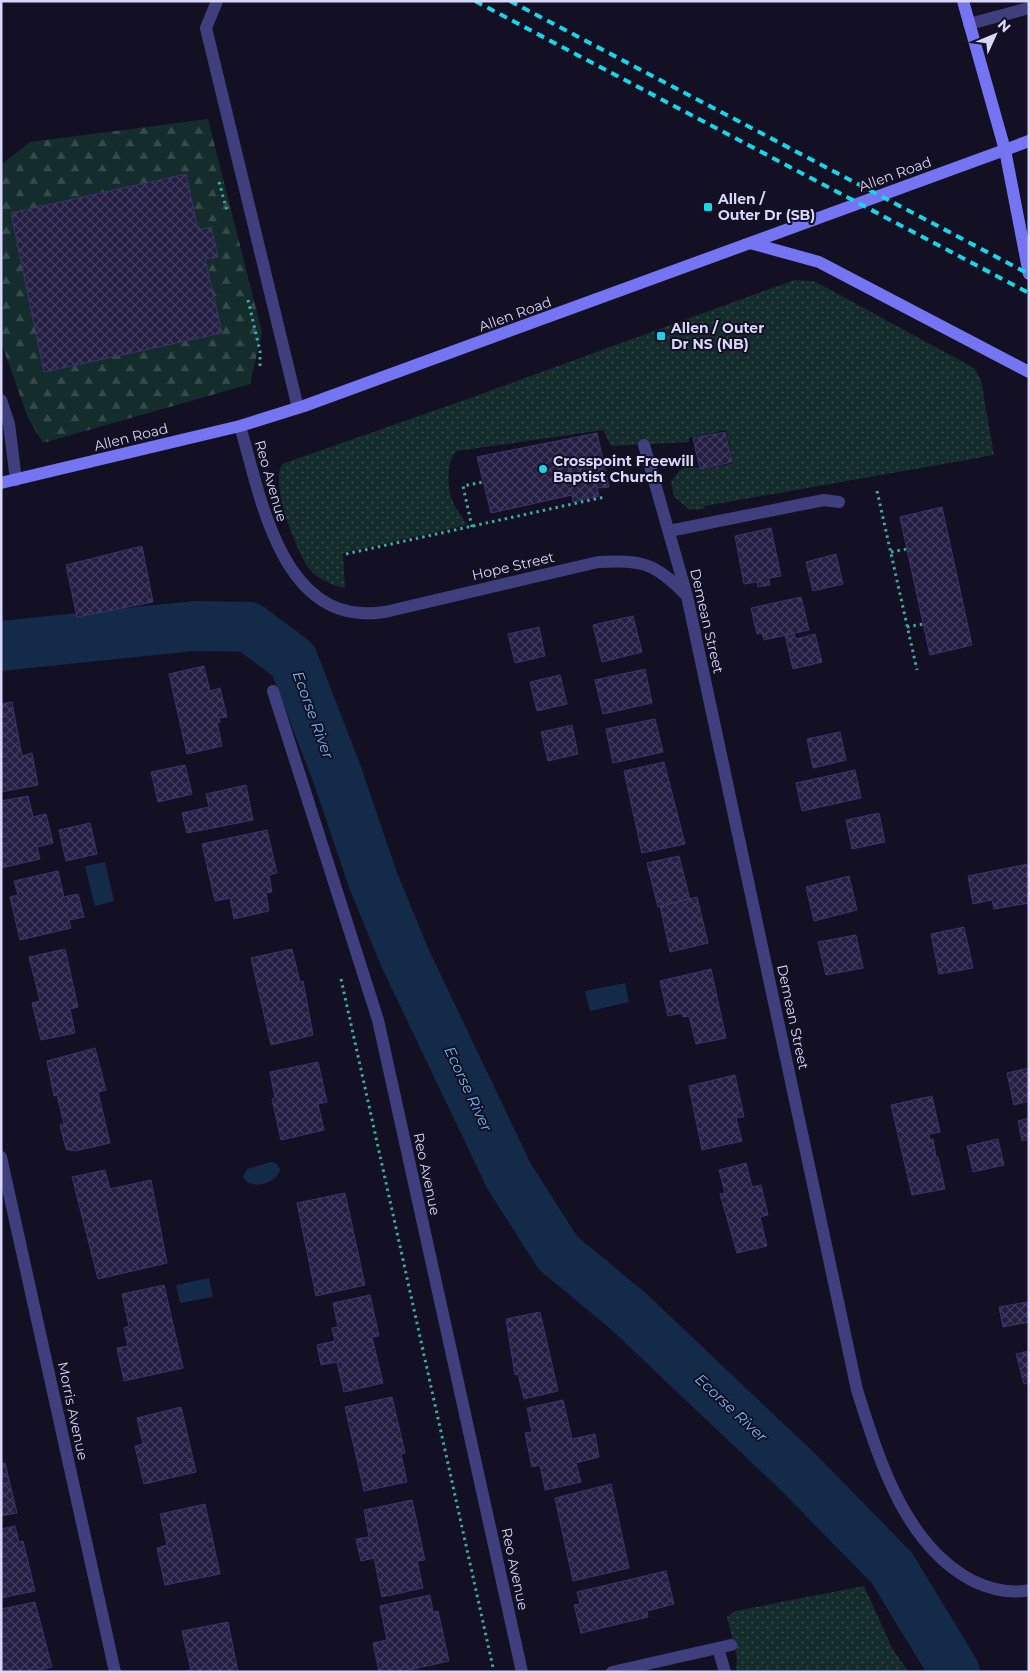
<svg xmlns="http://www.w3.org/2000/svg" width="1030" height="1673" viewBox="0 0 1030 1673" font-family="Montserrat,sans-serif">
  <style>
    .grass { fill: url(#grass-dots) }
    .forest { fill: url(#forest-firs) }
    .water { fill: #142a49 }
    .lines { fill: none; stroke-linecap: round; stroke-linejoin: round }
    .river { stroke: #142a49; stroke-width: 50 }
    .building { fill: url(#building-cross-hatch); stroke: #3c326c }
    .path { stroke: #3aaba2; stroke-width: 3; stroke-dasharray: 2.5 4; stroke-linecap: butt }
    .lane { stroke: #403f7e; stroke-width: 12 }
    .street { stroke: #403f7e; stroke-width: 12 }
    .secondary { stroke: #7575f3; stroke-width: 12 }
    .rail { stroke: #14d8e9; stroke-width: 4; stroke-dasharray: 8 6; stroke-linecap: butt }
    .poi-dot { fill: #14d8e9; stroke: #131023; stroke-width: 2 }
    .labels { text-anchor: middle; stroke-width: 4; stroke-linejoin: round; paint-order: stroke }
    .street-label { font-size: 14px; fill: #d9d6fb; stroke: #131023 }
    .poi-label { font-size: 14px; font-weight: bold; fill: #d9d6fb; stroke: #131023; text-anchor: start }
    .water-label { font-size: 15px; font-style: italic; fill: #6db8f2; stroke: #131023 }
  </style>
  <defs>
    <pattern id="grass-dots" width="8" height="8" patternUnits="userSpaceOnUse" patternTransform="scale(1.25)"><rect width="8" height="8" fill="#142c2b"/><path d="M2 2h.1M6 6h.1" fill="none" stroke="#364a4b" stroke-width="1.8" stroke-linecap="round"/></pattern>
    <pattern id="forest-firs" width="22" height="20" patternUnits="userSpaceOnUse" patternTransform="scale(1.25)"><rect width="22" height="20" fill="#142c2b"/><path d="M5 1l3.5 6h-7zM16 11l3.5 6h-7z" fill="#364a4b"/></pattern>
    <pattern id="building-cross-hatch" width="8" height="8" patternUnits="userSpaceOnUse" patternTransform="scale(1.25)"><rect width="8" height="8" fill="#241e42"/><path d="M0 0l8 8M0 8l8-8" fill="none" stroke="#433e5e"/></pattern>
  </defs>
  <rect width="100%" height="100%" fill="#131023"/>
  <path class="grass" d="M 794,280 L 814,281 L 974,368 L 981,380 L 994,455 L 705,506 L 704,509 L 690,510 L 674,497 L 671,482 L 680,470 L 688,466 L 704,469 L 733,463 L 726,430 L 689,438 L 689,442 L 611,446 L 603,430 L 457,451 C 447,458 447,485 451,497 C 454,507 462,516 467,525 L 343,553 L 345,588 C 332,586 316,578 308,567 C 295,547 270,485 282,464 L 473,397 Z
    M 864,1586 L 893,1650 L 909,1672 L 736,1672 L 737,1657 L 727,1617 L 735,1611 Z"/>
  <path class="forest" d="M 208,119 L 262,332 L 250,384 L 43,443 L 28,418 L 1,342 L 1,165 L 30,142 Z"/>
  <path class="water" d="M 105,862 L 114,901 L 95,906 L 85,866 Z
    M 625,983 L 629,1002 L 590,1011 L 585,991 Z
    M 271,1162 L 276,1163 L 280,1169 C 278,1184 249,1191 243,1177 L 247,1169 Z
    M 209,1278 L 213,1297 L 180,1303 L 176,1285 Z"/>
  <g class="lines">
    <path class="river" d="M 1,646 L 194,626 L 249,627 L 293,660 L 337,774 L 373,880 L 405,958 L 509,1176 L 558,1253 L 627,1310 L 796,1470 L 892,1568 L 955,1672"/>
  </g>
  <path class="building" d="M 186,174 L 198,230 L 211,227 L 218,257 L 205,259 L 222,333 L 44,372 L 11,213 Z
    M 725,432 L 732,462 L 700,469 L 693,438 Z
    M 597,433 L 609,487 L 597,488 L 599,496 L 573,502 L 572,495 L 491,513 L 477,457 Z
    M 942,507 L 972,645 L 930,655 L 900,517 Z
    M 771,528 L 781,576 L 769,578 L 770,585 L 758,587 L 757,582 L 744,584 L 735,536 Z
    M 142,546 L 153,602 L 77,617 L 66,565 Z
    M 836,554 L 843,584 L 813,591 L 806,562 Z
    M 801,597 L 809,630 L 764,640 L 762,633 L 757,634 L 751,608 Z
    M 633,616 L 642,652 L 602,662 L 593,625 Z
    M 539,627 L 545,656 L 515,663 L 508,634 Z
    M 794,633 L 796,639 L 815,634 L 822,662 L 793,669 L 785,635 Z
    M 204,666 L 210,691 L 220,688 L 227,717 L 219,718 L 220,722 L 217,722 L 222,746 L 187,754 L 169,674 Z
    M 645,669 L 652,703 L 603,714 L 595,680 Z
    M 560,675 L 567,704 L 537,711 L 530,682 Z
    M 12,702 L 22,756 L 32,753 L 38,785 L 1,792 L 1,704 Z
    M 655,719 L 663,752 L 613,763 L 606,729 Z
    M 572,725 L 578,754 L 548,761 L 541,732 Z
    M 840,732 L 846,760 L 813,768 L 807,739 Z
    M 664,762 L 685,844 L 642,853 L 624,771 Z
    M 185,765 L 192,794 L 158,802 L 151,772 Z
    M 855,770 L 861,798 L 802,811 L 796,783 Z
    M 246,785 L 253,820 L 187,833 L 182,813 L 209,807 L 206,794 Z
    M 28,796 L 33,817 L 46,814 L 53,843 L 37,847 L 40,859 L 1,868 L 1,801 Z
    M 879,813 L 885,842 L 852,849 L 846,820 Z
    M 90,823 L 97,854 L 66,861 L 59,830 Z
    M 267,830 L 277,873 L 269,875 L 272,892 L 266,893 L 269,911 L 234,919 L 230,898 L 215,901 L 202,844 Z
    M 679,856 L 690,899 L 658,907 L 647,863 Z
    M 1028,864 L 1029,903 L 994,909 L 992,900 L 973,904 L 968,876 Z
    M 58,871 L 64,897 L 78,894 L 84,917 L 69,920 L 71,928 L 20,940 L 10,897 L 18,895 L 14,881 Z
    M 849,876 L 857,910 L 814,921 L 806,887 Z
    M 697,897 L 708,943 L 670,952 L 660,906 Z
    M 964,927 L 973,968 L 939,974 L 931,934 Z
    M 856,935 L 863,968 L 826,975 L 818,942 Z
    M 65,949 L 78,1007 L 70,1009 L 75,1033 L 41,1040 L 32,1003 L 40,1001 L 29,957 Z
    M 292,949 L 300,982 L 303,981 L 313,1035 L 271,1045 L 251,958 Z
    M 711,969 L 726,1038 L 696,1044 L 689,1016 L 683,1017 L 682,1013 L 668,1016 L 660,981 Z
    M 95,1048 L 106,1090 L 98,1092 L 110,1143 L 75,1151 L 66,1149 L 60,1125 L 64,1124 L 57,1095 L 54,1096 L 47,1061 Z
    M 318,1062 L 327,1102 L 318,1104 L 324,1130 L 281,1140 L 272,1099 L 275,1098 L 270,1072 Z
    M 1029,1068 L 1029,1101 L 1014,1105 L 1007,1073 Z
    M 735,1075 L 744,1117 L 736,1118 L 742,1141 L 702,1150 L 689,1086 Z
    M 932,1096 L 940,1132 L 929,1134 L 930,1140 L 933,1139 L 936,1157 L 938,1157 L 945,1189 L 912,1195 L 891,1105 Z
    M 1029,1118 L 1029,1139 L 1022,1141 L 1018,1121 Z
    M 998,1139 L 1004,1165 L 973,1172 L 967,1146 Z
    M 746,1163 L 752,1187 L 761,1185 L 768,1215 L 760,1217 L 767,1246 L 737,1253 L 720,1194 L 725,1193 L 719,1170 Z
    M 105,1170 L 110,1189 L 151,1180 L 167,1263 L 98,1279 L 72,1177 Z
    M 345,1193 L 365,1285 L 316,1296 L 297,1203 Z
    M 164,1285 L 183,1368 L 124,1381 L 117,1348 L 128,1346 L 124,1328 L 129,1326 L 122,1294 Z
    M 370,1295 L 379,1336 L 372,1337 L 383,1383 L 344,1392 L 337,1362 L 321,1365 L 317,1345 L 335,1341 L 332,1328 L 338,1327 L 333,1303 Z
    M 1027,1302 L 1029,1322 L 1003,1327 L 999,1307 Z
    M 540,1312 L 558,1391 L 524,1399 L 518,1374 L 515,1375 L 506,1319 Z
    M 1029,1351 L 1029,1382 L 1024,1384 L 1016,1354 Z
    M 392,1397 L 405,1453 L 401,1454 L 407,1482 L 364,1491 L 345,1407 Z
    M 563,1400 L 572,1439 L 595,1434 L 599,1457 L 576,1463 L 581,1482 L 545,1490 L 540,1465 L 532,1467 L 525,1433 L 532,1432 L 527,1408 Z
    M 181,1407 L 196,1472 L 144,1484 L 135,1446 L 143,1444 L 137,1418 Z
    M 5,1463 L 17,1513 L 1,1516 L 1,1464 Z
    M 611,1484 L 629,1568 L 573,1581 L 555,1498 Z
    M 412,1500 L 425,1560 L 417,1561 L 423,1588 L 382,1597 L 374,1558 L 361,1561 L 356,1539 L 369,1537 L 364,1510 Z
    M 205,1504 L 220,1574 L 165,1585 L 157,1548 L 167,1545 L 160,1514 Z
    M 15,1526 L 19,1542 L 23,1541 L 35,1591 L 1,1598 L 1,1529 Z
    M 666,1571 L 674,1604 L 647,1611 L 648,1617 L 581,1633 L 574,1605 L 580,1604 L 577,1592 Z
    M 430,1595 L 433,1612 L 438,1611 L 449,1661 L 400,1672 L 379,1672 L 373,1643 L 387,1640 L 380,1606 Z
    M 35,1602 L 52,1667 L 31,1672 L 1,1672 L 1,1609 Z
    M 228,1622 L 238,1672 L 182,1672 L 191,1670 L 182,1631 Z"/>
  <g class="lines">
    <path class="path" d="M 219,182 L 227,211
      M 248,300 L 260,351 L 260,368
      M 877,491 L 917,670
      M 472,527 L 463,486 L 483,482
      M 891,552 L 907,549
      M 346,554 L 604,497
      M 907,627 L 923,624
      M 341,979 L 494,1672"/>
    <path class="lane" d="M 217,1 L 206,28 L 298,408
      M 969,24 L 1029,8
      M 1,400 L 9,424 L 16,480
      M 669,531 L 824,500 L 839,502
      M 718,1648 L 725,1672"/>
    <path class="street" d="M 240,426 C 259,490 278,609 362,613 C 370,614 378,613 385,612 L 598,562 C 642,560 654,562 686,595
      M 644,445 L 687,596 L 857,1390 C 879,1459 904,1545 973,1581 C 990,1589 1011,1594 1029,1590
      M 273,691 L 378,1020 L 522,1672
      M 1,1157 L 115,1672
      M 612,1672 L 731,1645"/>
    <path class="secondary" d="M 963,1 L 1005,150 L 1029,274
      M 750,243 L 819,262 L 1029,372
      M 1,483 L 240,426 L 304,406 L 1029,141"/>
    <path class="rail" d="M 475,1 L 1029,293
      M 510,1 L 1029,274"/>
  </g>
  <g class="poi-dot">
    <rect x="703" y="202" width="10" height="10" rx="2.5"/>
    <rect x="656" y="331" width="10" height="10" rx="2.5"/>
    <circle cx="543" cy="469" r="5"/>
  </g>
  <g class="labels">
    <g class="street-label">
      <text transform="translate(895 174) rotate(-20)" y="5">Allen Road</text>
      <text transform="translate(515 314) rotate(-20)" y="5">Allen Road</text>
      <text transform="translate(131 437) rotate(-14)" y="5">Allen Road</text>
      <text transform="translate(271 481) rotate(74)" y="5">Reo Avenue</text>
      <text transform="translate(513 566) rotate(-13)" y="5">Hope Street</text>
      <text transform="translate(707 621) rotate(77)" y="5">Demean Street</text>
      <text transform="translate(793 1017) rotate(78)" y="5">Demean Street</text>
      <text transform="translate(427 1174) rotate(78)" y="5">Reo Avenue</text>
      <text transform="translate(73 1411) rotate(78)" y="5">Morris Avenue</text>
      <text transform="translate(515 1569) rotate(78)" y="5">Reo Avenue</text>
    </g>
    <g class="poi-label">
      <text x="718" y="204">Allen /<tspan x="718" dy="16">Outer Dr (SB)</tspan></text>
      <text x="671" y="333">Allen / Outer<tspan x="671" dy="16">Dr NS (NB)</tspan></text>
      <text x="553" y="466">Crosspoint Freewill<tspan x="553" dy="16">Baptist Church</tspan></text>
    </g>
    <g class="water-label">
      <text transform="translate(313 715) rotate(70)" y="5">Ecorse River</text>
      <text transform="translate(468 1089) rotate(65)" y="5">Ecorse River</text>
      <text transform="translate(731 1408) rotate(43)" y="5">Ecorse River</text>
    </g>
  </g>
  <rect width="1030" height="1673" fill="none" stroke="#d9d6fb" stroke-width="5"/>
  <g transform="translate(995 35) rotate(46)" stroke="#131023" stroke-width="4" paint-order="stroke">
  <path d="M0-4L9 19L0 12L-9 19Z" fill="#d9d6fb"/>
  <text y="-8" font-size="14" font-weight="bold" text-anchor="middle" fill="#d9d6fb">N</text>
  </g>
</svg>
